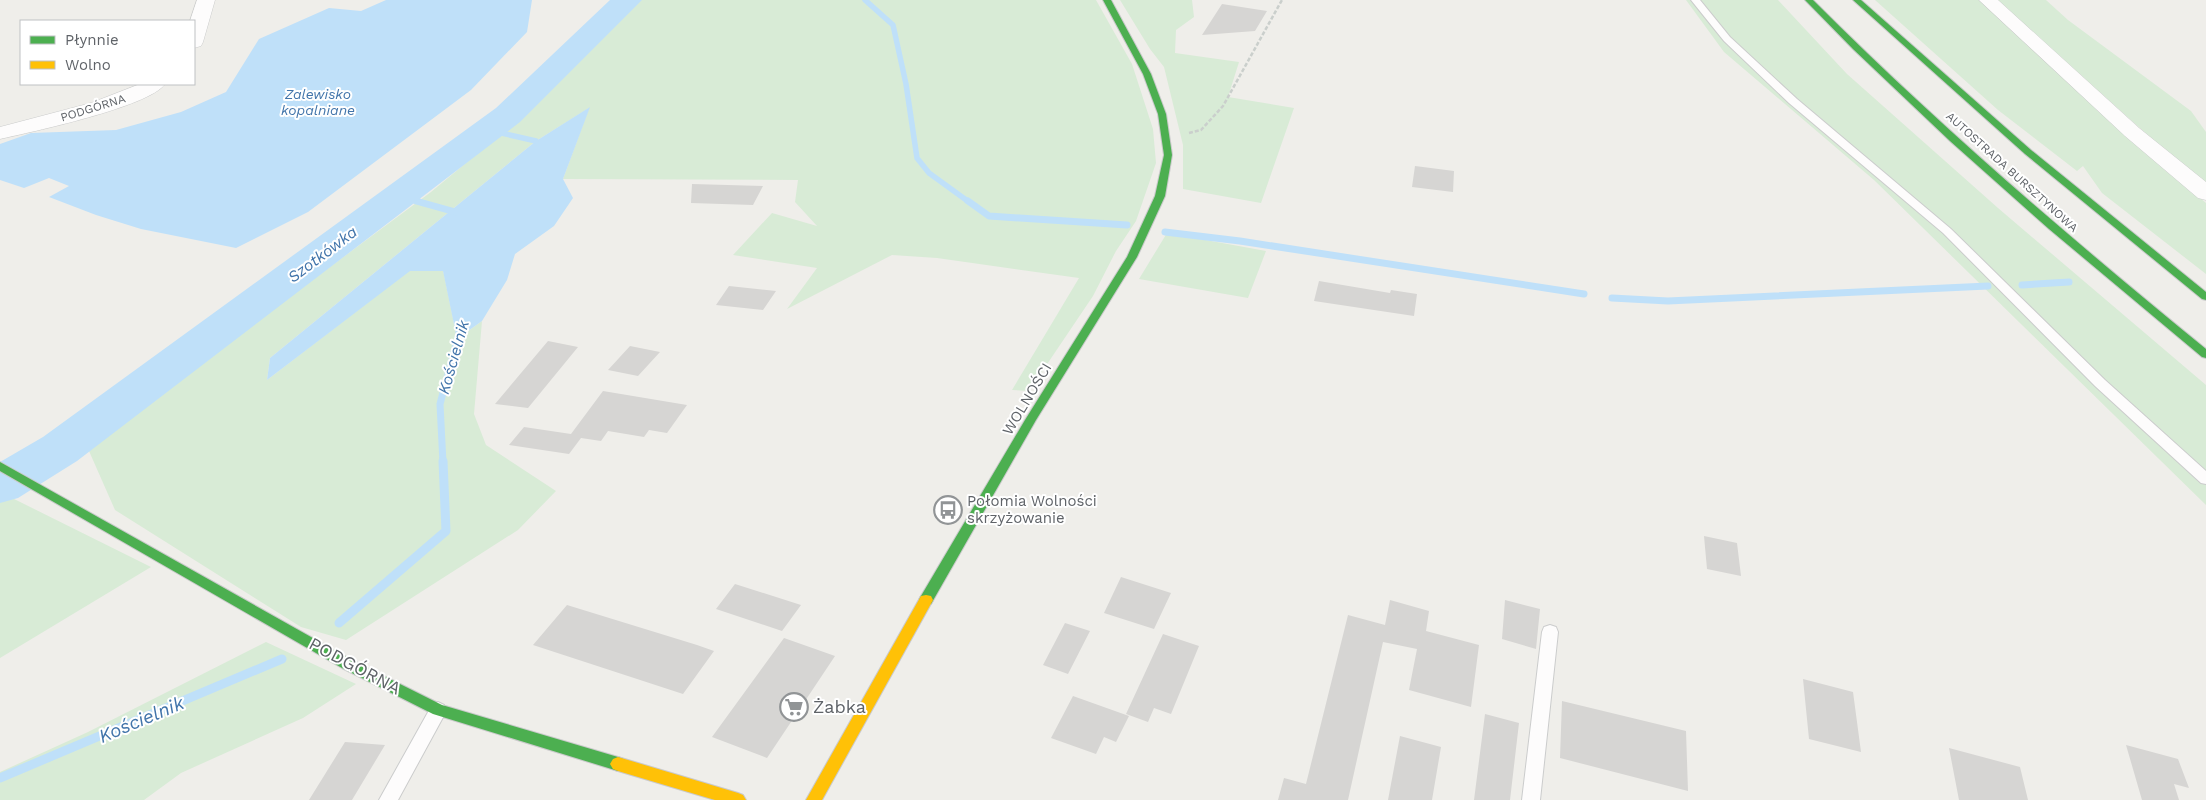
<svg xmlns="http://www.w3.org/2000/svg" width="2206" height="800" viewBox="0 0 2206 800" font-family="'Work Sans',sans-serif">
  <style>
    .green { fill: #d8ebd6 }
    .water { fill: #bfe0f9 }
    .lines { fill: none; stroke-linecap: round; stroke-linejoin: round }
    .stream-far2 { stroke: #bfe0f9; stroke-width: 5.5 }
    .stream-far1 { stroke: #bfe0f9; stroke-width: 7 }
    .stream { stroke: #bfe0f9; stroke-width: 9 }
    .river { fill: #bfe0f9; fill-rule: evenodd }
    .building { fill: #d6d5d3 }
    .lane-casing { stroke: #cbcccc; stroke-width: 2 }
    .street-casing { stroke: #cbcccc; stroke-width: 1 }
    .fast-casing { stroke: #cacacb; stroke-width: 2 }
    .slow-casing { stroke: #cacacb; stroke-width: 2 }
    .path { stroke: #cacfcc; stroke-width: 2.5; stroke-dasharray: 4 2; stroke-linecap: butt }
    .lane { fill: #fdfcfc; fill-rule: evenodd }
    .street { fill: #fdfcfc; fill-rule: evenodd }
    .fast { fill: #4caf50; fill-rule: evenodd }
    .slow { fill: #ffc107; fill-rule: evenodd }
    .labels { text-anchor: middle; stroke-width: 4; stroke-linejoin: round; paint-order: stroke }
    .far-street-label { font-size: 12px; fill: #5f6368; stroke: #fff }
    .far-water-label { font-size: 14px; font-style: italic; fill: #4174aa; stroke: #fff }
    .street-label { font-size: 15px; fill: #5f6368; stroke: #fff }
    .poi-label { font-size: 15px; fill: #5f6368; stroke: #fff; text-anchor: start }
    .water-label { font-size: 16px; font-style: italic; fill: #4174aa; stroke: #fff }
    .near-street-label { font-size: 18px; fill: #5f6368; stroke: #fff }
    .near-poi-label { font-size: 18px; fill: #5f6368; stroke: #fff; text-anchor: start }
    .near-water-label { font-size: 19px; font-style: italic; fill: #4174aa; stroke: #fff }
  </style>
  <rect width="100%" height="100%" fill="#efeeea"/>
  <path class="green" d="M 640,0 L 1096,0 L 1132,64 L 1153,129 L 1156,163 L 1136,221 L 1116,251 L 1093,296 L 1029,391 L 1012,390 L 1079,278 L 937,258 L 892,255 L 787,309 L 817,268 L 733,255 L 772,213 L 817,226 L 795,202 L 798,180 L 563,179 L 589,108 L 536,141 L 270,358 L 267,380 L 410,270 L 443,270 L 456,333 L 440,394 L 457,339 L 482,321 L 474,414 L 486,445 L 556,491 L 518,530 L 346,640 L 301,627 L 115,510 L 89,451 L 106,433 L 431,192 L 478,153 Z
    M 1120,0 L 1192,0 L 1194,17 L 1176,30 L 1175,53 L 1239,62 L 1228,97 L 1294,108 L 1261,203 L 1183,189 L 1183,145 L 1164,67 L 1150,49 Z
    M 1686,0 L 1778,0 L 1847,74 L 1998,208 L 2206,385 L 2206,505 L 1874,180 L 1724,52 Z
    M 1875,0 L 1979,0 L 2116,126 L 2206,203 L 2206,274 L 2102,193 L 2083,166 L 2077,171 L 1998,110 Z
    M 1996,0 L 2046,0 L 2068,20 L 2191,111 L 2206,132 L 2206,187 Z
    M 1167,233 L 1266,251 L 1248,298 L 1139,279 Z
    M 0,492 L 151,567 L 0,658 Z
    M 266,642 L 356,684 L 303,718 L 181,773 L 144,800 L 0,800 L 0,772 L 88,732 Z"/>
  <path class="water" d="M 386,0 L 532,0 L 527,32 L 471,90 L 308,212 L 236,248 L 141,229 L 96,215 L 49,197 L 69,186 L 49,178 L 24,188 L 0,180 L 0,144 L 31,133 L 116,130 L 181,112 L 226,92 L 259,39 L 329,8 L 361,11 Z
    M 590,107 L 563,179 L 573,198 L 554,226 L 515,254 L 507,280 L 482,321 L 457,339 L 443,271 L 410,271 L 267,380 L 270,358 L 536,141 Z"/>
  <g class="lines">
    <path class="stream-far2" d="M 865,0 L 893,25 L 906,84 L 917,158 L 929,173 L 969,202
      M 488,130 L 536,141
      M 400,196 L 421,202"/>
    <path class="stream-far1" d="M 416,201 L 459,213
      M 968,201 L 989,216 L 1127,225
      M 1165,232 L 1240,241 L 1584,294
      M 2022,285 L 2069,282
      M 1612,298 L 1668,301 L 1988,286
      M 443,463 L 440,404 L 460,330"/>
    <path class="stream" d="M 339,623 L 446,531 L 443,461
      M 0,778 L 282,659"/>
    <path class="river" d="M 610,0 L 642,0 L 520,122 L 77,461 L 18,498 L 0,503 L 0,462 L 43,437 L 496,108 Z"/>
  </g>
  <path class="building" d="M 1222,4 L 1267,11 L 1255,31 L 1202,35 Z
    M 1415,166 L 1454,171 L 1453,192 L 1412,187 Z
    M 692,184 L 763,186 L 753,205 L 691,203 Z
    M 1319,281 L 1390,293 L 1391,290 L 1417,294 L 1414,316 L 1314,301 Z
    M 729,286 L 776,291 L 763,310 L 716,305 Z
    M 548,341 L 578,347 L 528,408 L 495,404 Z
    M 630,346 L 660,352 L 638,376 L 608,370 Z
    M 603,391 L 687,405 L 667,433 L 649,430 L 644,437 L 608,431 L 601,441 L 581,438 L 569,454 L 509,445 L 524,427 L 571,434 Z
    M 1704,536 L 1737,543 L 1741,576 L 1707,569 Z
    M 1121,577 L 1171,593 L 1154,629 L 1104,613 Z
    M 735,584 L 801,605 L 782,631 L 716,609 Z
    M 1390,600 L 1429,611 L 1426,631 L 1479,645 L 1471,707 L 1409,690 L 1417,649 L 1383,642 L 1348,800 L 1278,800 L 1284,778 L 1306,784 L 1348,615 L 1385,625 Z
    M 1505,600 L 1540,609 L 1536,649 L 1502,639 Z
    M 567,605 L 697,645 L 714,651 L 683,694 L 533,645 Z
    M 1065,623 L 1090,631 L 1068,674 L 1043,665 Z
    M 1163,634 L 1199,646 L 1171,714 L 1154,708 L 1148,722 L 1126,714 Z
    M 784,638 L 835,656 L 767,758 L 712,737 Z
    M 1803,679 L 1853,692 L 1861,752 L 1809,739 Z
    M 1073,696 L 1129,716 L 1116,742 L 1104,737 L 1096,754 L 1051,738 Z
    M 1562,701 L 1686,731 L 1688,791 L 1560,758 Z
    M 1485,714 L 1519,723 L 1510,800 L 1474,800 Z
    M 1400,736 L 1441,747 L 1432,800 L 1388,800 Z
    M 345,742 L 385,745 L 352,800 L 309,800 Z
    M 2126,745 L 2178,759 L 2189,788 L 2174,784 L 2179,800 L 2142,800 Z
    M 1949,748 L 2020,767 L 2028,800 L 1959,800 Z"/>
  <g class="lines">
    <defs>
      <path id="lane" d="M 1691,0 L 1700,0 L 1730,37 L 1797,99 L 1951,229 L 2105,380 L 2206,471 L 2206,484 L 2201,483 L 2095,386 L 1943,233 L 1789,103 L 1724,41 Z
        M 1550,625 L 1556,627 L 1558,632 L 1540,800 L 1522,800 L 1542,632 L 1544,627 Z
        M 438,702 L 444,705 L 447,710 L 398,800 L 379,800 L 432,705 Z"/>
      <path id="street" d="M 197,0 L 215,0 L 203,42 L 201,46 L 194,48 L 194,21 L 190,21 Z
        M 1979,0 L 1998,0 L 2139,128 L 2206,182 L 2206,200 L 2198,198 L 2125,136 Z
        M 140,84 L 165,84 C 149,107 31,132 0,139 L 0,127 L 91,103 Z"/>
      <path id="fast" d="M 1103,0 L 1111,0 L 1151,74 L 1166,114 L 1172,155 L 1165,196 L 1137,257 L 1036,420 L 931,604 L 926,605 L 921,604 L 919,600 L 921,596 L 1025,420 L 1127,257 L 1155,196 L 1164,155 L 1158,114 L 1143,74 Z
        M 1805,0 L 1813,0 C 1937,124 2070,238 2206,349 L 2206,358 L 2202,357 L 2049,229 L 1950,141 L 1853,49 Z
        M 1853,0 L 1861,0 L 2031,150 L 2206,292 L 2206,300 L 2202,299 L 2025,154 Z
        M 0,462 L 352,660 L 442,705 L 618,757 L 623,759 L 626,764 L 623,769 L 618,771 L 433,714 L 342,668 L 0,471 Z"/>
      <path id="slow" d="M 926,595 L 931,596 L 933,600 L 822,800 L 806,800 L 921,596 Z
        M 618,757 L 738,793 L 743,795 L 746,800 L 715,800 L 618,771 L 613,769 L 610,764 L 613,759 Z"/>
    </defs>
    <use href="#lane" class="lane-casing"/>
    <use href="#street" class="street-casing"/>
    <use href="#fast" class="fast-casing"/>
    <use href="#slow" class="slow-casing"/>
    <path class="path" d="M 1189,133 L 1201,130 L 1223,106 L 1282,0"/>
    <use href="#lane" class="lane"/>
    <use href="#street" class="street"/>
    <use href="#fast" class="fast"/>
    <use href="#slow" class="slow"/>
  </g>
  <defs>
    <symbol id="bus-ring" viewBox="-11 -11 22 22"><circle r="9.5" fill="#fff" stroke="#919496" stroke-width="1.5"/><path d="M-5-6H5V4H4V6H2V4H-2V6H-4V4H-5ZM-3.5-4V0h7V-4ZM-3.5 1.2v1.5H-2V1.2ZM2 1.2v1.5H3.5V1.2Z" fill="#919496"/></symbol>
    <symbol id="supermarket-ring" viewBox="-11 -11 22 22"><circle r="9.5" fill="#fff" stroke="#919496" stroke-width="1.5"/><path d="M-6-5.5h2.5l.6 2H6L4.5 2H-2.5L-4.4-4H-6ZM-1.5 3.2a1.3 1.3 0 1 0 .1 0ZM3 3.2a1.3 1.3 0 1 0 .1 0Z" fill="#919496"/></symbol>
  </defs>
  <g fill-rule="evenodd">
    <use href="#bus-ring" x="932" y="494" width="32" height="32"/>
    <use href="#supermarket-ring" x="778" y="691" width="32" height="32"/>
  </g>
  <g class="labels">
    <g class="far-street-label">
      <text transform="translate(93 108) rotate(-17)" y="4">PODGÓRNA</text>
      <text transform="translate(2012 172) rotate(42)" y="4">AUTOSTRADA BURSZTYNOWA</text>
    </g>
    <g class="far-water-label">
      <text x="318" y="99">Zalewisko<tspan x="318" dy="16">kopalniane</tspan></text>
    </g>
    <g class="street-label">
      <text transform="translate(1027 399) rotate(-59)" y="5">WOLNOŚCI</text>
    </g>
    <g class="poi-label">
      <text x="967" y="506">Połomia Wolności<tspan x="967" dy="17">skrzyżowanie</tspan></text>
    </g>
    <g class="water-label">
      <text transform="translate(322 254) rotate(-37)" y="6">Szotkówka</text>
      <text transform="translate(453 357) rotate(-74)" y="6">Kościelnik</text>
    </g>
    <g class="near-street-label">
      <text transform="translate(355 666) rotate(28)" y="6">PODGÓRNA</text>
    </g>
    <g class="near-poi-label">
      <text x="813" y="713">Żabka</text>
    </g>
    <g class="near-water-label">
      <text transform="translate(141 719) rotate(-23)" y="7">Kościelnik</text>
    </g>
  </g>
  <rect x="20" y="20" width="175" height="65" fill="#ffffff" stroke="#bfc1c3"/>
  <rect x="30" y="36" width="25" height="8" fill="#4caf50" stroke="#bfc1c3"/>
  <text x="65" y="45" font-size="15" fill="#5f6368">Płynnie</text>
  <rect x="30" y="61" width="25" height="8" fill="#ffc107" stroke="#bfc1c3"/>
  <text x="65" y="70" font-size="15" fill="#5f6368">Wolno</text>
</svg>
